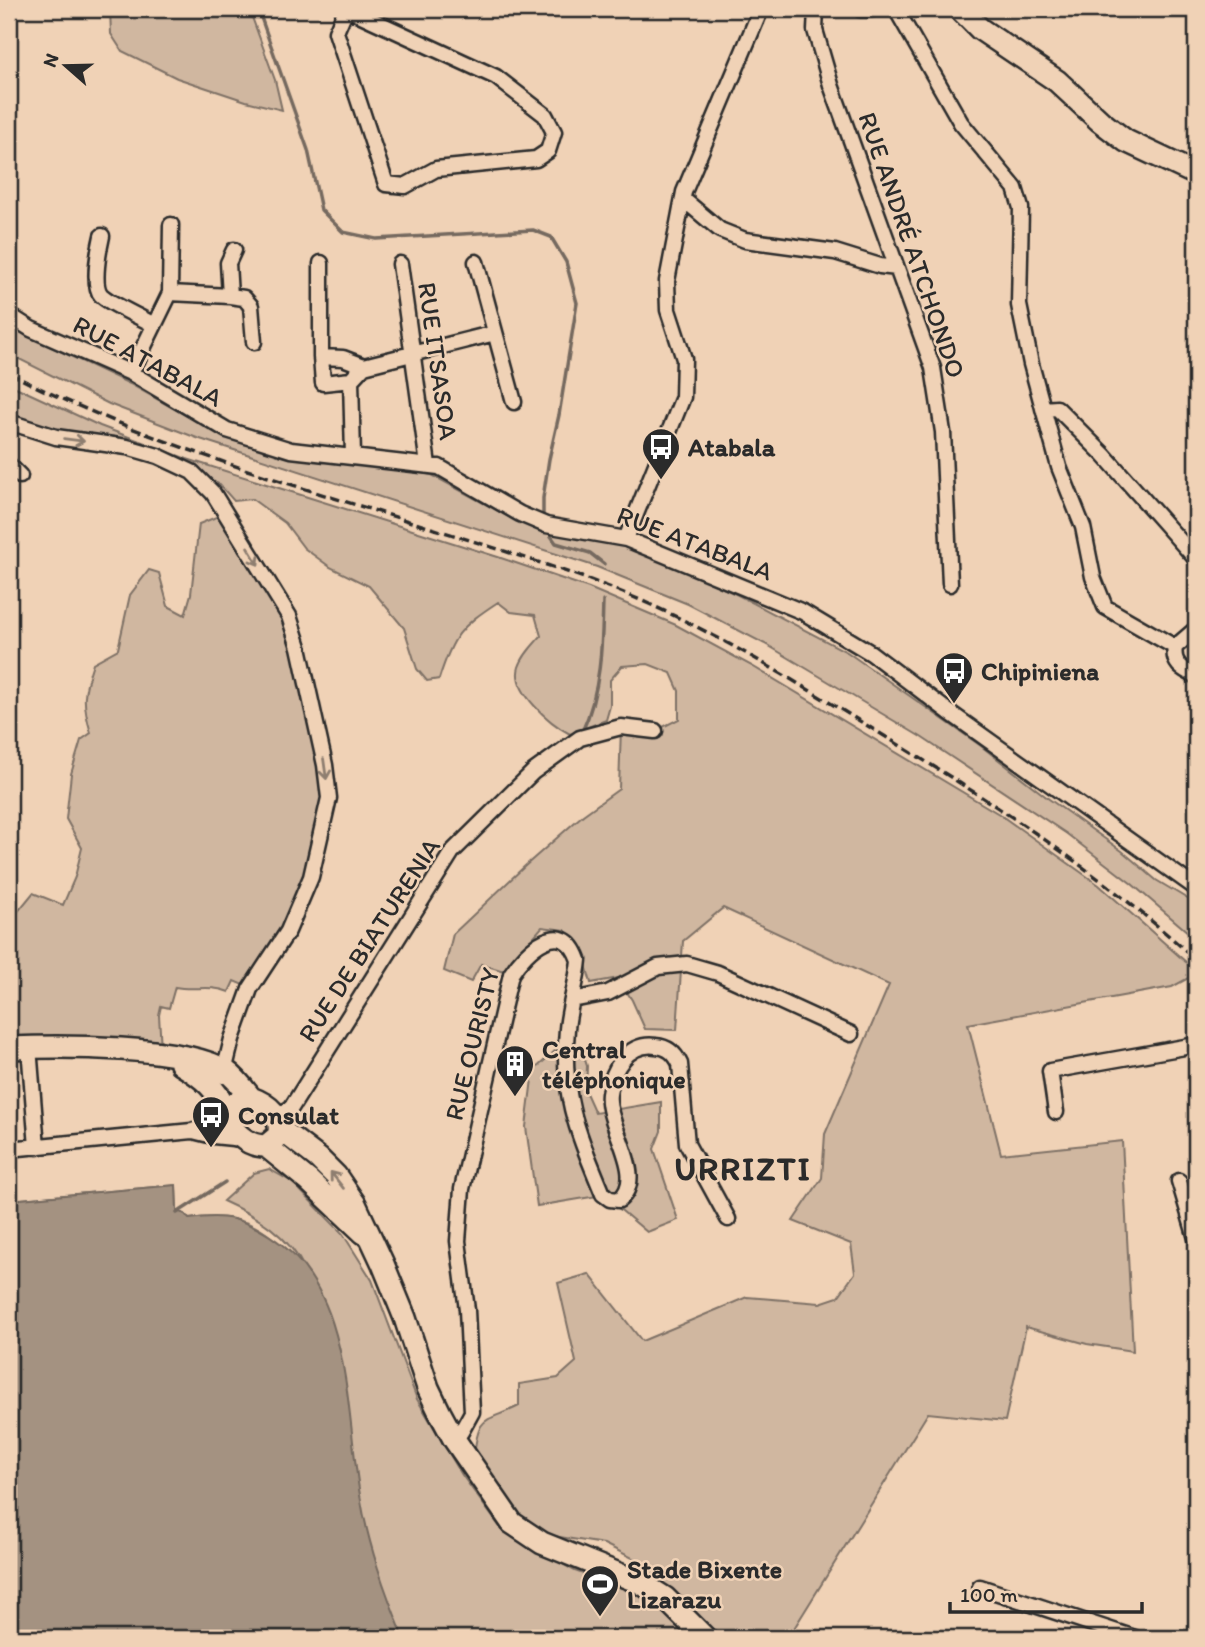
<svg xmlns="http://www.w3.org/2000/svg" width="1205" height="1647" viewBox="0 0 1205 1647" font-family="Itim,sans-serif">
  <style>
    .green { fill: #d0b7a0; stroke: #7e7166; stroke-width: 2 }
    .water { fill: #a49281; stroke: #74695f; stroke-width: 2 }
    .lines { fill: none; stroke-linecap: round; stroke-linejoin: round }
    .stream { stroke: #74695f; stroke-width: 3.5 }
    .minor-casing { stroke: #2b2b2b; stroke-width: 19 }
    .secondary-casing { stroke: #2b2b2b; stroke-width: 26 }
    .minor { stroke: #f0d2b6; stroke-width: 14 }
    .secondary { stroke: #f0d2b6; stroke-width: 21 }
    .rail { stroke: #2b2b2b; stroke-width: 3.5; stroke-dasharray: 10 5; stroke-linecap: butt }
    .oneway { stroke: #8e7e70 }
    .labels { text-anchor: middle; stroke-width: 5; stroke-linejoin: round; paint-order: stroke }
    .street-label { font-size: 26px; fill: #2b2b2b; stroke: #f0d2b6 }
    .poi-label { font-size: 26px; font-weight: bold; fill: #2b2b2b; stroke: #f0d2b6; text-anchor: start }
    .district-label { font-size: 33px; font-weight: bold; letter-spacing: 2px; fill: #2b2b2b; stroke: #f0d2b6 }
  </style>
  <rect width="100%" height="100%" fill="#f0d2b6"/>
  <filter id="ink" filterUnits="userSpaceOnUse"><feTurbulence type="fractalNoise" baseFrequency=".0143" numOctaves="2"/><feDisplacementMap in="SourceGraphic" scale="14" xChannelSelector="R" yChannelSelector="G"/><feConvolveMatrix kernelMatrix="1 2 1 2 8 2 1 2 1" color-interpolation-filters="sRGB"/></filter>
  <g filter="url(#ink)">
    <path class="green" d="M 110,9 L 249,9 L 275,80 L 282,110 L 246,101 L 177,78 L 122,51 L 111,34 Z
      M 9,327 L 130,384 L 212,430 L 240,442 L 298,459 L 385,466 L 432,475 L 511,518 L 540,531 L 599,540 L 637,549 L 738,595 L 847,652 L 981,746 L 1049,799 L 1122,851 L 1156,880 L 1196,904 L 1196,939 L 1132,884 L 1067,834 L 921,737 L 769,646 L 688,604 L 597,567 L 197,438 L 109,404 L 9,354 Z
      M 9,384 L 100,426 L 187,459 L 498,557 L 589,588 L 676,625 L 752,666 L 999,814 L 1099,885 L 1196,971 L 1196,974 L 1172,987 L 968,1024 L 1001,1154 L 1122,1141 L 1133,1351 L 1087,1344 L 1026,1327 L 1005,1421 L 928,1413 L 788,1638 L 721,1638 L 643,1563 L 604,1544 L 553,1536 L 520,1518 L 474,1457 C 478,1414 484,1423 519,1406 L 519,1384 L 558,1378 L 576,1362 L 558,1283 L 589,1274 L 642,1341 L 747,1297 L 820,1303 L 838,1297 L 855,1273 L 851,1244 L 793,1221 L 822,1178 L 825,1134 L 889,985 L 723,908 L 683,941 L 677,1030 L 645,1029 L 632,1000 L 618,978 L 591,983 L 583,954 L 565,930 L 542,927 L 504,971 L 481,964 L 471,982 L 444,971 L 453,934 L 525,866 L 583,815 L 619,789 L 621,727 L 655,731 L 679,719 L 679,691 L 671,673 L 648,664 L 622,666 L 610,680 L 610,706 L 606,720 L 570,734 C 551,724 511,691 519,667 C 523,655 533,645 541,636 L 535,615 L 511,612 L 498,602 C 460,627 453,635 439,679 L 427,681 L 417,669 L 404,628 L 369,586 L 330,567 L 304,548 L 285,523 L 252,499 L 234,501 L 219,484 L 192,472 L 9,420 Z
      M 226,513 L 289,616 L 329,798 L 311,877 L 257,977 L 243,985 L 234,981 L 229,992 C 209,984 195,991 175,987 L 169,1008 L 161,1006 L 159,1015 L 161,1049 L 9,1039 L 9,930 L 15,915 L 33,893 L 63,905 L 75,877 L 82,848 L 66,819 L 71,774 L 81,740 L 91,733 C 82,703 83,693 93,663 L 118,649 L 130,595 L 149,570 L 159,573 L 168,606 L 185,615 L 191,594 L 199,524 Z
      M 557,1049 L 582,1051 L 587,1066 L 586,1093 L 595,1113 L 661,1102 L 661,1131 L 654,1149 L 678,1220 L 647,1232 L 603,1195 L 537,1206 L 526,1127 L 533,1071 Z
      M 269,1169 L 292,1182 L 343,1234 L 372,1280 L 417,1399 L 462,1475 L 502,1530 L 575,1571 L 650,1598 L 689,1638 L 234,1638 L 9,1200 L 176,1185 L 177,1211 L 185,1214 L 189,1219 C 248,1211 268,1230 306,1271 C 288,1234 258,1217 223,1201 L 254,1173 Z"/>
    <path class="water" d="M 176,1185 L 177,1211 L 185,1214 L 189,1219 C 224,1214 240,1217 270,1236 C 353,1288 345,1410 360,1495 C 368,1545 385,1592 404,1638 L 9,1638 L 9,1200 Z"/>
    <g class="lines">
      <path class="stream" d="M 258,9 L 308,150 L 321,210 L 343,232 L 376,239 L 533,230 L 551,237 L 566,262 L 577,303 L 559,415 L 549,459 L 543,498 L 543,516
        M 551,536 L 556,543 L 590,553 L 604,564
        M 582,732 C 601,691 602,646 603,601
        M 177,1213 L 225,1182"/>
      <defs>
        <path id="minor" d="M 346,9 L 336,32 L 386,184 L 405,186 L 436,169 L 536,159 L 548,151 L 554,132 L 545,115 L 496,77 L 348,9
          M 816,9 L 815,30 L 831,85 L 933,368 L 943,432 L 950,584
          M 860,9 L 872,9
          M 896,9 L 961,123 L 1015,188 L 1021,208 L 1019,305 L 1031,364 L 1059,467 L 1083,527 L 1093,577 L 1105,607 L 1175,647
          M 683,199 L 720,230 L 745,240 L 835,252 L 880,266 L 897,268
          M 102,236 C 99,249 92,285 101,295 C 110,304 141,317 154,325
          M 234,250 L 228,263 L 230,296 L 244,298 L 251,306 L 254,342
          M 476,262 L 514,402
          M 321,263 L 321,357 L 343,358 L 364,366 L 351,380 L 353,456
          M 400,264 L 428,465
          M 170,293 L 230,296
          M 9,315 L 31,329 L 131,373 L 227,430 L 291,450 L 439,467 L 520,514 L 546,525 L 626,539 L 803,612 L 871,653 L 949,712 L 1196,888
          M 321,357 L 323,383 L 351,380
          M 364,366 L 495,333
          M 131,373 L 170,293 L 171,225
          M 1043,409 L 1057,408 L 1104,455 L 1196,559
          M 9,422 L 56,437 L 127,447 L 158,456 L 192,472 L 213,493 L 289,616 L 299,647 L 325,765 L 329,798 L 311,877 L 288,931 L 250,989 L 232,1039 L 223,1076
          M 9,465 L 20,476
          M 626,539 L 683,397 L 684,359 L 668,310 L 667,281 L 684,192 L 761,9
          M 1196,629 L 1175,647 C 1172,664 1182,669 1196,676
          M 572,1000 L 608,993 L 658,967 L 687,964 L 718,973 L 851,1034
          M 29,1047 L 37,1147
          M 1056,1112 L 1050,1071 L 1196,1045
          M 277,1116 L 291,1108 L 452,852 L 533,772 L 580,738 L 621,727 L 655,731
          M 193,1131 L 213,1136 L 243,1139
          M 9,1149 L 192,1131 L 229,1117
          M 1179,1181 L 1196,1238
          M 454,1439 L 461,1432 L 472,1412 L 467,1310 L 458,1241 L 462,1189 L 511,974 C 526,950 563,915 579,960 C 577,983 569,1006 567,1029 C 561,1097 578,1133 603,1194 L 610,1199 L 619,1200 C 649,1176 605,1125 609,1094 C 612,1069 628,1042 656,1046 C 668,1047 675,1053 680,1064 L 687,1144 L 728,1219
          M 980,1587 L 1135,1638"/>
        <path id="secondary" d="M 960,9 L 980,29 L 1057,81 L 1100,121 L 1126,141 L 1196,174
          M 9,1048 C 59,1046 185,1045 226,1071 C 236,1078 244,1089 251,1098
          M 181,1064 C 206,1079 214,1088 229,1112
          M 251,1098 C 268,1104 284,1117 278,1136 L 266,1146 C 235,1147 209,1103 251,1098 Z
          M 280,1129 L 318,1158 L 336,1176 L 355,1204 L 383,1264 L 405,1318 L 428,1388 L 440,1413 L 454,1439 L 512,1523 L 542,1543 L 641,1583 L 665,1598 L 705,1638
          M 266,1146 L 309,1181 L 364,1233"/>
      </defs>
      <use href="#minor" class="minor-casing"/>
      <use href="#secondary" class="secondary-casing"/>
      <use href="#minor" class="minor"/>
      <use href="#secondary" class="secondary"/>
      <path class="rail" d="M 9,373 C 193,467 396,511 590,580 C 687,615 775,669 863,723 C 980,794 1095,867 1196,960"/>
    </g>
    <defs><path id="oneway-shaft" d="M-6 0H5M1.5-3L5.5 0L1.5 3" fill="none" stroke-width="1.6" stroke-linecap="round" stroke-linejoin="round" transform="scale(1.75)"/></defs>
    <g class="oneway">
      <use href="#oneway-shaft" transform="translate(74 440) rotate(8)"/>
      <use href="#oneway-shaft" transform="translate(253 556) rotate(59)"/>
      <use href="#oneway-shaft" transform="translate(325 769) rotate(82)"/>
      <use href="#oneway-shaft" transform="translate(337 1180) rotate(-128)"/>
    </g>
  </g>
  <defs>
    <symbol id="bus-pin" viewBox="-11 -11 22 30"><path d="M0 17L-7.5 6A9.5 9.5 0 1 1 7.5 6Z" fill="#2b2b2b" stroke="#f0d2b6"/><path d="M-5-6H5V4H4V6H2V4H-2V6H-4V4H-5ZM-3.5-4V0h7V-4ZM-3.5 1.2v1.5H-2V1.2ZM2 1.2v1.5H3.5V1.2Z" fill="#fff"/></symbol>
    <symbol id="building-pin" viewBox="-11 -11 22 30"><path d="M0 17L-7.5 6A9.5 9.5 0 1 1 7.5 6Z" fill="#2b2b2b" stroke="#f0d2b6"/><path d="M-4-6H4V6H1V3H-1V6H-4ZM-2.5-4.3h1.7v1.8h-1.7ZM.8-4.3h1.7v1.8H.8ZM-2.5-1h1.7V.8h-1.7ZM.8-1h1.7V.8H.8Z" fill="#fff"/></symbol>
    <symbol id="stadium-pin" viewBox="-11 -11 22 30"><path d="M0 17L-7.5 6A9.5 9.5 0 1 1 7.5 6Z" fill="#2b2b2b" stroke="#f0d2b6"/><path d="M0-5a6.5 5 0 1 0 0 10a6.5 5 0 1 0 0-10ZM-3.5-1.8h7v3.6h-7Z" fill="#fff"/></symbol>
  </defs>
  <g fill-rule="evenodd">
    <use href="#bus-pin" x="639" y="425" width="44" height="60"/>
    <use href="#bus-pin" x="932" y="649" width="44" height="60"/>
    <use href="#building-pin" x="493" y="1042" width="44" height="60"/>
    <use href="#bus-pin" x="189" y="1093" width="44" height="60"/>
    <use href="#stadium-pin" x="578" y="1562" width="44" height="60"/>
  </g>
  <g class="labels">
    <g class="street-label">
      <text transform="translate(912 245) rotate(71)" y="9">RUE ANDRÉ ATCHONDO</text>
      <text transform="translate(148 361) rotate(28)" y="9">RUE ATABALA</text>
      <text transform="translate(438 361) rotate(82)" y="9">RUE ITSASOA</text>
      <text transform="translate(695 543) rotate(21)" y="9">RUE ATABALA</text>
      <text transform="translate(369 940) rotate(-57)" y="9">RUE DE BIATURENIA</text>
      <text transform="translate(472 1044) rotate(-76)" y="9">RUE OURISTY</text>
    </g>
    <g class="poi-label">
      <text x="688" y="456">Atabala</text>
      <text x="981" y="680">Chipiniena</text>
      <text x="542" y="1058">Central<tspan x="542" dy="30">téléphonique</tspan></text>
      <text x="238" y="1124">Consulat</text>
      <text x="627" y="1578">Stade Bixente<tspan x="627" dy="30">Lizarazu</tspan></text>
    </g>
    <g class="district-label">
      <text x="743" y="1180">URRIZTI</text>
    </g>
  </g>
  <rect width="1205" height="1647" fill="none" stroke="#f0d2b6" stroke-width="35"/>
  <rect x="18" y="18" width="1170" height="1612" fill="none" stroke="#2b2b2b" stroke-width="2.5" filter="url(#ink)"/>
  <g transform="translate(66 66) rotate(290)" stroke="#f0d2b6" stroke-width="5" paint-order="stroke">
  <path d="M0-5L12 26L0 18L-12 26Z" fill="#2b2b2b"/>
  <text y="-10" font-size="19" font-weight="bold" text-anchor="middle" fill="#2b2b2b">N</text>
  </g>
  <path d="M950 1602v10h192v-10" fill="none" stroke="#2b2b2b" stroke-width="3.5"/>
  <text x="960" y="1602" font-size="21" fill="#2b2b2b" stroke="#f0d2b6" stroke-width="5" paint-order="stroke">100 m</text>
</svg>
